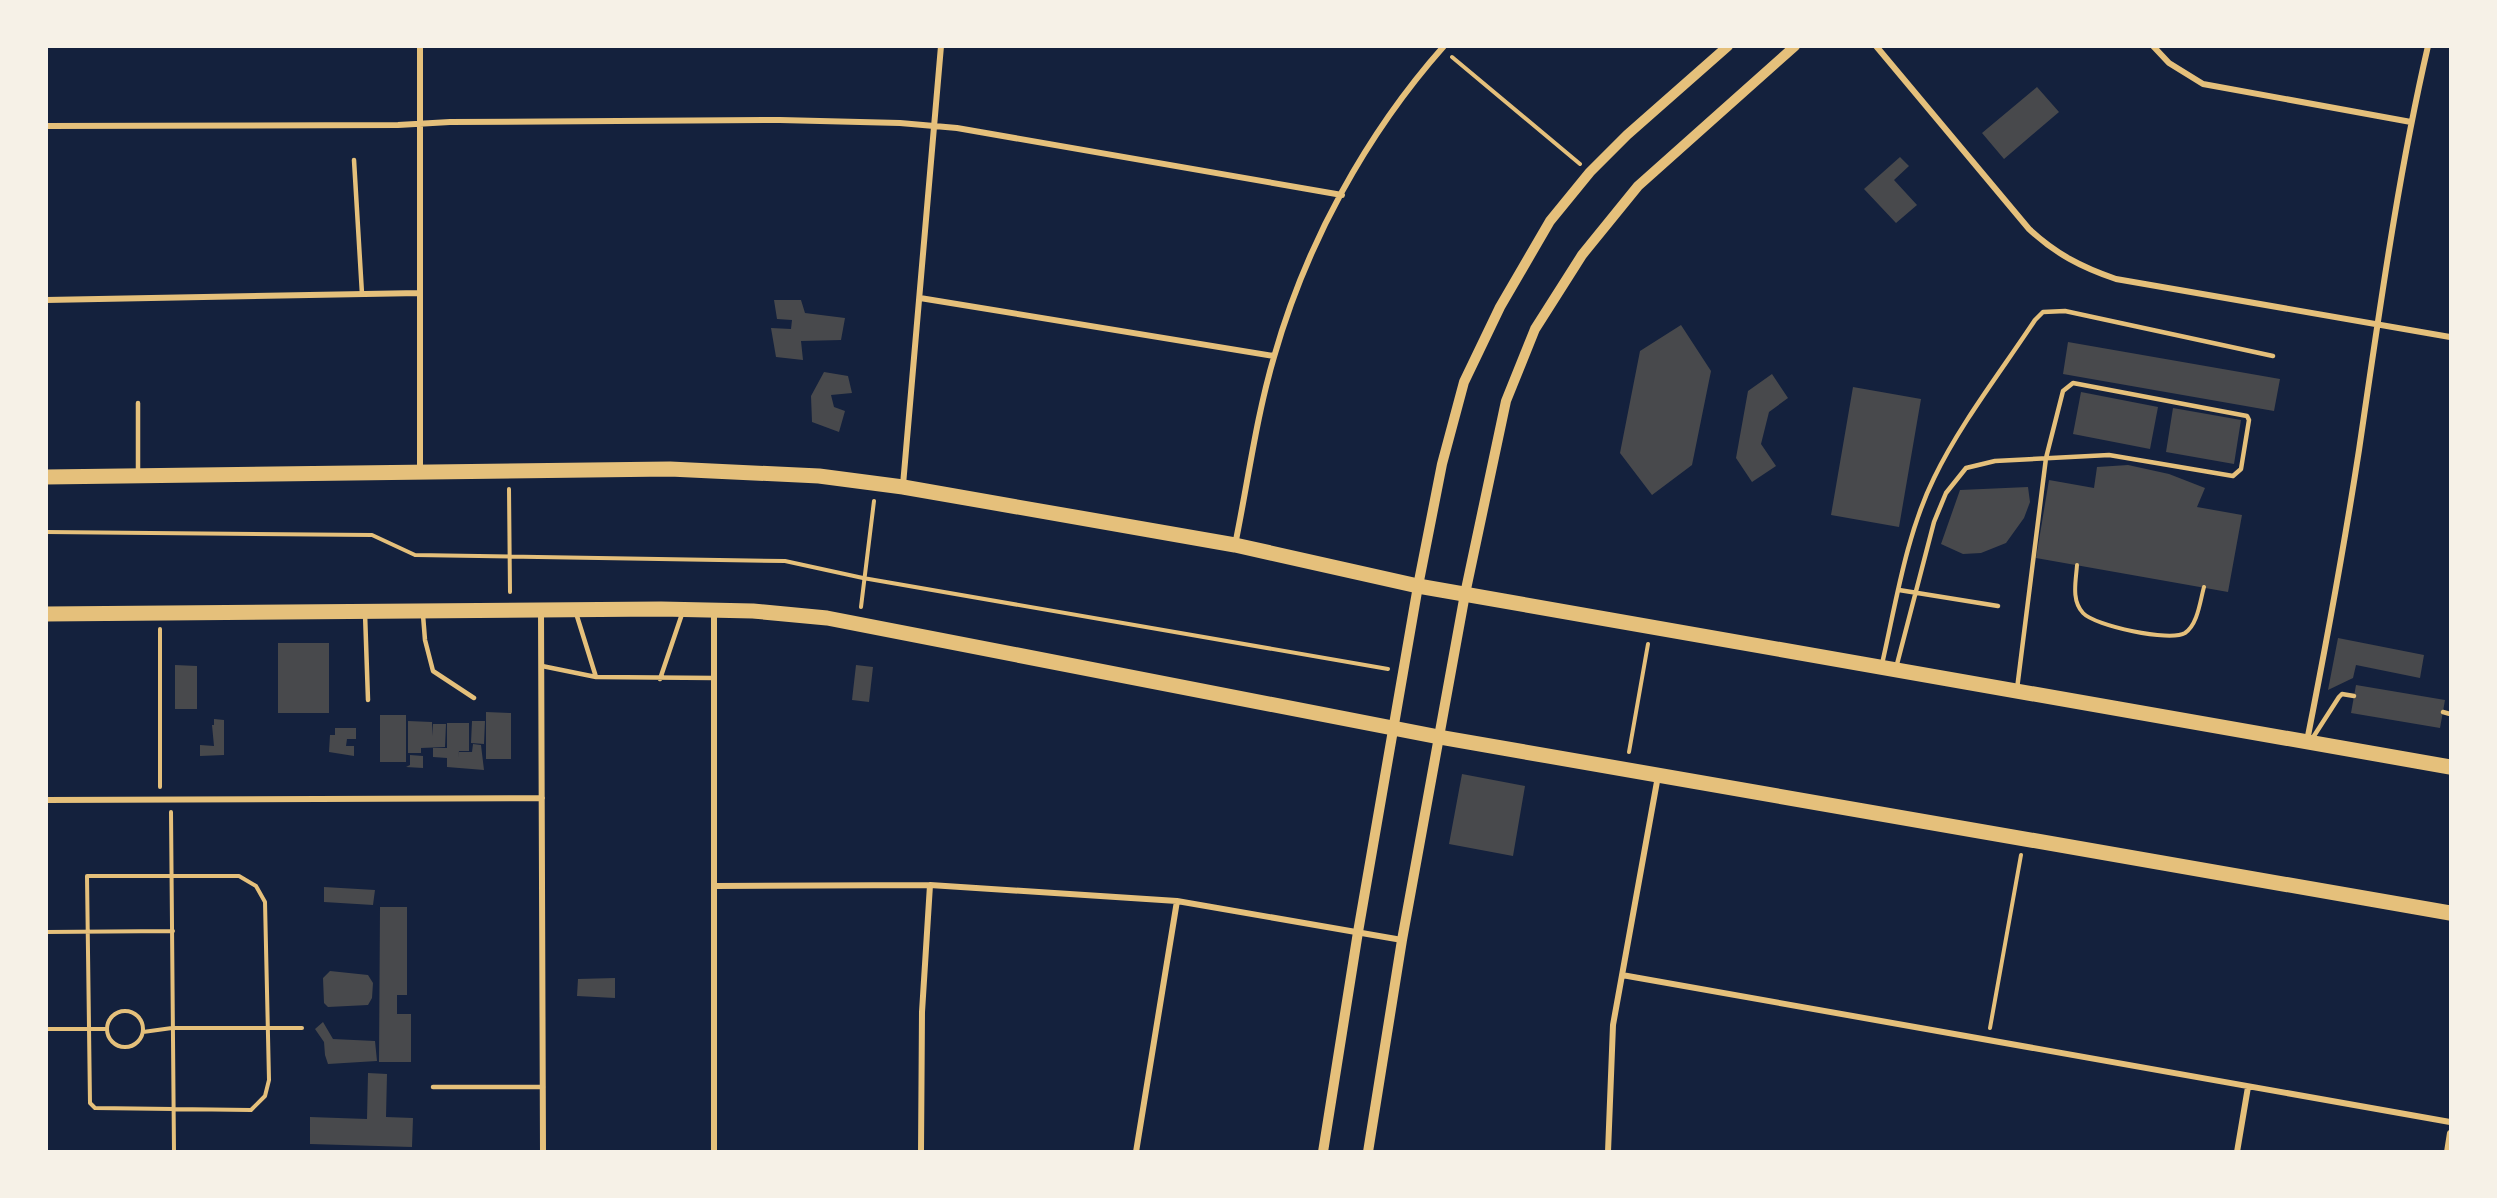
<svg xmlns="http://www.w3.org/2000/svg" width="2497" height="1198" viewBox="0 0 2497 1198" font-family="Karla,sans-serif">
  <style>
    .building { fill: #48494c }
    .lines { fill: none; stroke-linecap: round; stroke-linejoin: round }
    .path { stroke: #e5c07b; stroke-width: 4 }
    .service { stroke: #e5c07b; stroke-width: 4.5 }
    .minor { stroke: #e5c07b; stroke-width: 6 }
    .tertiary { stroke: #e5c07b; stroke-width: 10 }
    .primary { stroke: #e5c07b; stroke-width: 15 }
  </style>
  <rect width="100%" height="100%" fill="#14213d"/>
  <path class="building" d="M 2037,87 L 2059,112 L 2004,159 L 1982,133 Z
    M 1900,157 L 1909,166 L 1894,180 L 1917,205 L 1896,223 L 1864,189 Z
    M 774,300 L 801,300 L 805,313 L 845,318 L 841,340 L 801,341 L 803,360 L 776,357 L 771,328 L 791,329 L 792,320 L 777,319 Z
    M 1681,325 L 1711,371 L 1692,465 L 1652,495 L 1620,453 L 1640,351 Z
    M 2068,342 L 2280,379 L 2274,411 L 2063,374 Z
    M 824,372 L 848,376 L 852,393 L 831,395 L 834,407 L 845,411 L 839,432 L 812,422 L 811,396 Z
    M 1772,374 L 1788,398 L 1769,412 L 1761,444 L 1776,466 L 1752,482 L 1736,458 L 1748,391 Z
    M 1853,387 L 1921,399 L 1899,527 L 1831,515 Z
    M 2081,392 L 2158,407 L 2150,449 L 2073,434 Z
    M 2173,408 L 2241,420 L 2234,464 L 2166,452 Z
    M 2128,465 L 2169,474 L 2205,488 L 2197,507 L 2242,515 L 2228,592 L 2036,558 L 2049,480 L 2094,488 L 2097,467 Z
    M 2028,487 L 2030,502 L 2024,518 L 2006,543 L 1981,553 L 1963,554 L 1941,544 L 1960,490 Z
    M 2338,638 L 2424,655 L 2420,678 L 2356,665 L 2353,678 L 2328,690 Z
    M 278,643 L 329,643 L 329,713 L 278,713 Z
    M 175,665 L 197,666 L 197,709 L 175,709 Z
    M 856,665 L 873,667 L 869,702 L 852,700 Z
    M 2356,685 L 2445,700 L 2440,728 L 2351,713 Z
    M 486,712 L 511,713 L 511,759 L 486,759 Z
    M 380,715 L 406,715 L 406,762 L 380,762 Z
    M 214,719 L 224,720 L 224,755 L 200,756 L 200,745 L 214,746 L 212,725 L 214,725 Z
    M 408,721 L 432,722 L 432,736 L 433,724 L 446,724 L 445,747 L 421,748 L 421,753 L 408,753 Z
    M 472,721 L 485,721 L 484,744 L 471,743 Z
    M 447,723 L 469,723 L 469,751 L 459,751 L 458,758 L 459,752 L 472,752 L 473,744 L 481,745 L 484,770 L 447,767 L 447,758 L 433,757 L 433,748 L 447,748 Z
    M 335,728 L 356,728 L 356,739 L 347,739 L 346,746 L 354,746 L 354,756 L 329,752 L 330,735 L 335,735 Z
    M 410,755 L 423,756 L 423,768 L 406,767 L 410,765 Z
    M 1462,774 L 1525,786 L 1513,856 L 1449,844 Z
    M 324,887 L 375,890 L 373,905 L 324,902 Z
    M 380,907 L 407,907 L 407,995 L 397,995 L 397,1014 L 411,1014 L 411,1062 L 379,1062 Z
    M 330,971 L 368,975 L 373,983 L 372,998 L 368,1005 L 328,1007 L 324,1003 L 323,978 Z
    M 615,978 L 615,998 L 577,996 L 578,979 Z
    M 323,1022 L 333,1039 L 375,1041 L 377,1061 L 328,1064 L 325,1055 L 324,1042 L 315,1029 Z
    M 368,1073 L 387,1074 L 386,1117 L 413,1118 L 412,1147 L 310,1144 L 310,1117 L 367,1119 Z"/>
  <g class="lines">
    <path class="path" d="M 1452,57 L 1580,164
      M 509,489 L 510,592
      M 46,532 L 372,535 L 415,555 L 785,561 L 863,578 L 1388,669
      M 2077,565 C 2076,581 2071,600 2083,613 C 2095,626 2170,642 2185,633 C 2198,624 2200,601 2204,587
      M 861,607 L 874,501
      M 160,629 L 160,787
      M 1629,752 L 1648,644
      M 171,812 L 174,1152
      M 87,876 L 239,876 L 256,886 L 265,902 L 269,1080 L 265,1096 L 251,1110 L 95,1108 L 90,1103 Z
      M 46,932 L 173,931
      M107 1029a18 18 0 1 1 36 0a18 18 0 1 1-36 0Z
      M 1990,1028 L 2021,855
      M 46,1029 L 107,1029
      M 143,1032 L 172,1028 L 302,1028"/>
    <path class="service" d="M 354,160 L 362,294
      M 138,472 L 138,403
      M 1899,590 L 1998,606
      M 365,613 L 368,700
      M 576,613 L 596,677
      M 423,615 L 425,640 L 433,671 L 474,698
      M 1882,664 C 1896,603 1906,535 1934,478 C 1960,424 2002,370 2035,320 L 2043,312 L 2065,311 L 2273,356
      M 542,666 L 596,677 L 714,678
      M 1896,668 L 1934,522 L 1946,493 L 1966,468 L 1995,461 L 2109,455 L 2233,476 L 2241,469 L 2249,420 L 2247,416 L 2073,383 L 2063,391 L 2046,458 L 2017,689
      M 660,679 L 682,614
      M 2443,712 L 2450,714
      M 2312,739 L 2339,697 L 2342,694 L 2354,696
      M 433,1087 L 543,1087"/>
    <path class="minor" d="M 420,46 L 420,472
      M 1876,46 L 2029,229 C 2056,254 2081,267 2116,279 L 2450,337
      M 2153,46 L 2169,63 L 2203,84 L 2411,122
      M 46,126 L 398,125 L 450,122 L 780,120 L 900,123 L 957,128 L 1342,195
      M 920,298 L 1274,356
      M 46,300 L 420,293
      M 903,485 L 941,46
      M 1235,545 C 1248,482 1256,418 1274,357 C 1306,244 1366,134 1444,46
      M 714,610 L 714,1152
      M 541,611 L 543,1152
      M 2307,741 C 2326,645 2344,547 2359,450 C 2379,315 2397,180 2428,46
      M 46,800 L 542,798
      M 715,886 L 930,885 L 1177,901 L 1402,940
      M 1622,975 L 2450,1122
      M 921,1152 L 922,1012 L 930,885
      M 1136,1152 L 1177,901
      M 1608,1152 L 1613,1025 L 1658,776
      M 2237,1152 L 2248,1087
      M 2447,1152 L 2450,1133"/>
    <path class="tertiary" d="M 1323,1152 L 1358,932 L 1418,586 L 1442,464 L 1464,382 L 1500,307 L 1550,221 L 1590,172 L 1627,135 L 1728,46
      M 1368,1152 L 1402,940 L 1465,594 L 1506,401 L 1535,329 L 1582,255 L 1638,186 L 1795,46"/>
    <path class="primary" d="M 46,477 L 670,469 L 819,476 L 903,487 L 1235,545 L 1418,586 L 2450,767
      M 46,614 L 661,609 L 753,611 L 827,618 L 1439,737 L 2450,913"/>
  </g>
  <rect width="2497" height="1198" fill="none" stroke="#f6f1e7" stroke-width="96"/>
</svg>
